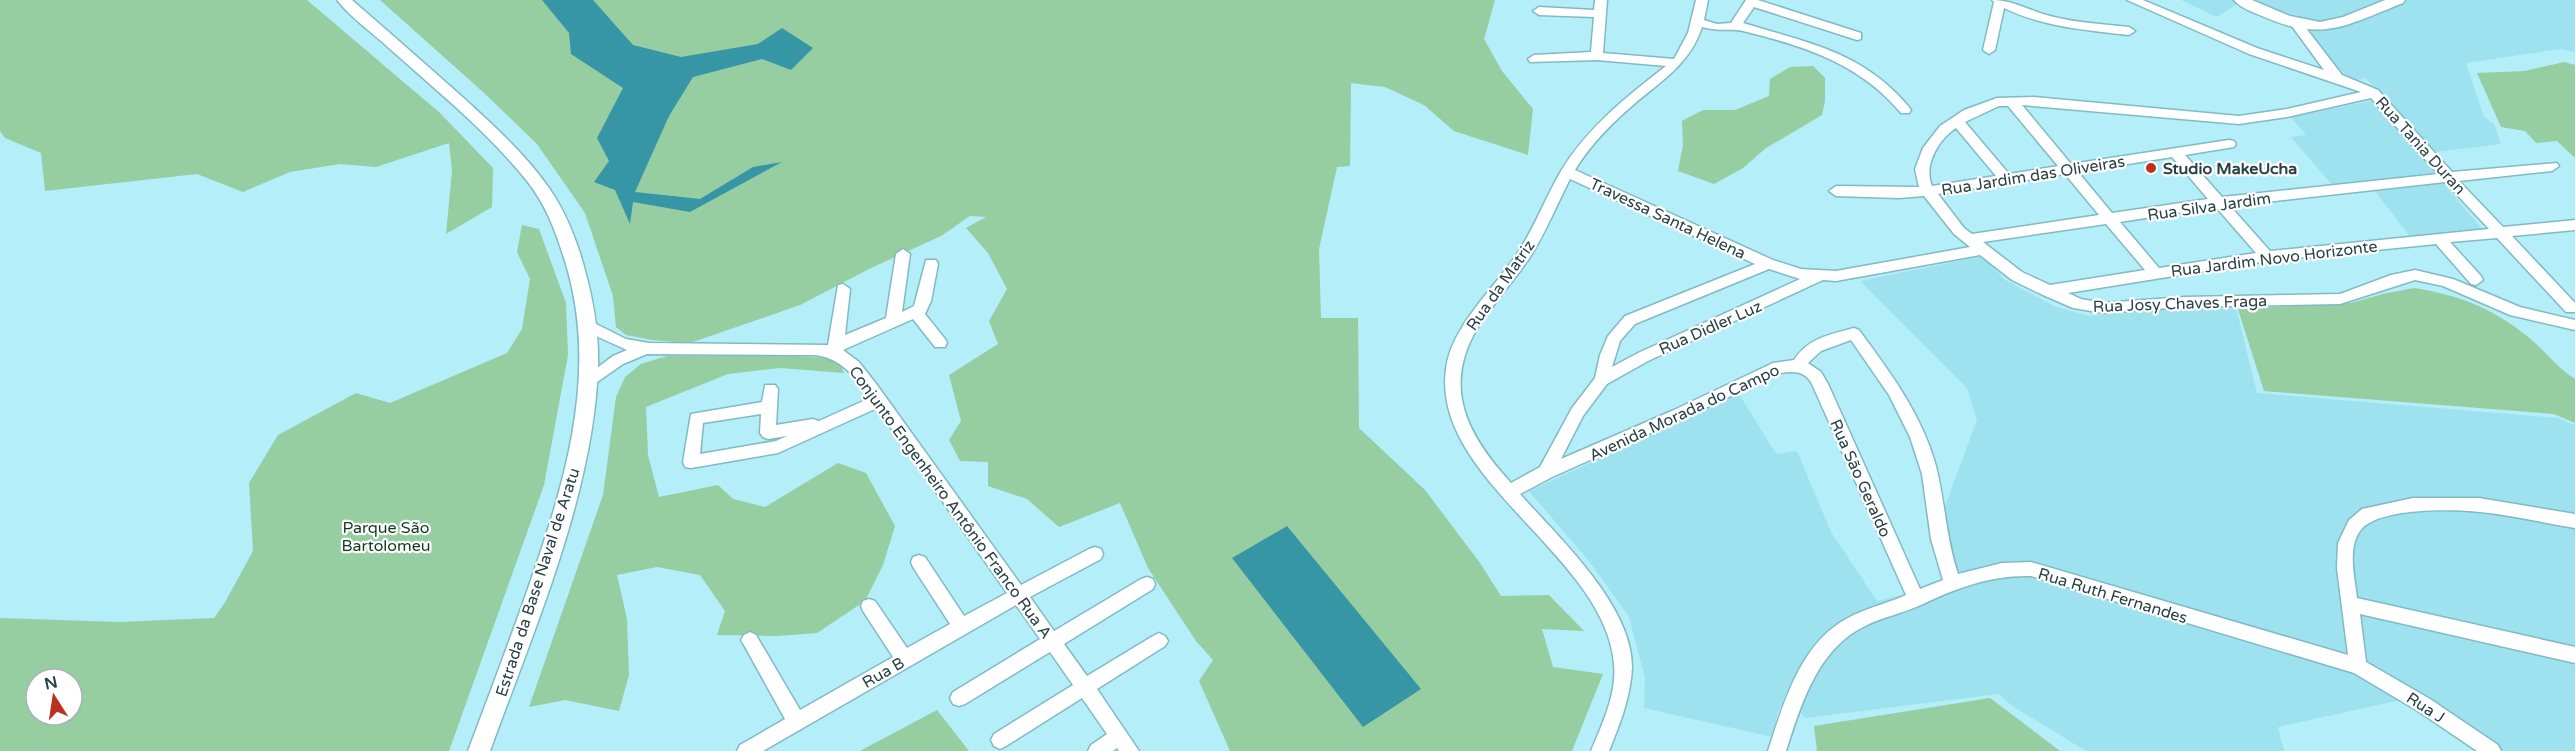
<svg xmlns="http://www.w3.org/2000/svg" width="2575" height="751" viewBox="0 0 2575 751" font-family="'Varela Round',sans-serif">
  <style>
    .built { fill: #9de2ee }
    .green { fill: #96cda1; fill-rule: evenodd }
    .water { fill: #3696a6 }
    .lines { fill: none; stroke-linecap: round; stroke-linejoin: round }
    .minor-casing { stroke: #80bac4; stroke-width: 3 }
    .major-casing { stroke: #80bac4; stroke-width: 3 }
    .minor { fill: #fff; fill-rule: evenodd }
    .major { fill: #fff; fill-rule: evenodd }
    .poi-dot { fill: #bd3021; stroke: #fff; stroke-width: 2 }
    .labels { text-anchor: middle; stroke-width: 4.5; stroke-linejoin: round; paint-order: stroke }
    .street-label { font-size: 16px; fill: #294145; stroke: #fff }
    .poi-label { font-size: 16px; font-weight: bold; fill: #294145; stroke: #fff; text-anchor: start }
    .park-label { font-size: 16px; fill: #103c1d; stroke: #fff }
  </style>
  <rect width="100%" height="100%" fill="#b3eef9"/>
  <path class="built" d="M 2181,0 L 2243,0 L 2217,17 Z
    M 2245,0 L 2575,0 L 2575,52 L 2561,49 L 2466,63 L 2484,117 L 2494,124 L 2501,144 L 2418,154 L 2483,230 L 2411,238 L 2369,183 L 2333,186 L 2291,137 L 2306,135 L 2291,117 L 2385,98 L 2365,78 L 2353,81 L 2332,63 L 2311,36 L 2313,22 L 2270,11 Z
    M 1983,256 L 2005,280 L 2056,307 L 2089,316 L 2160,310 L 2236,308 L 2257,393 L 2557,418 L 2575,425 L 2575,751 L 2502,751 L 2465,729 L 2468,743 L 2400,700 L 2278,727 L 2284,751 L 2086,751 L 2014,707 L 1998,694 L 1805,718 L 1791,702 L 1784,702 L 1778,712 L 1773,737 L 1644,708 L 1645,678 L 1629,617 L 1589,561 L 1529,491 L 1739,394 L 1776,454 L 1797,451 L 1831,532 L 1877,601 L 1919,591 L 1953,576 L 1941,517 L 1977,420 L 1967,388 L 1860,281 Z"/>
  <path class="green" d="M 0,0 L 307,0 L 440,113 L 493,168 L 492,207 L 446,234 L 452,171 L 449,143 L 376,167 L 340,164 L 290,172 L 243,192 L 197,174 L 45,191 L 41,153 L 5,138 L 0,131 Z
    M 380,0 L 1495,0 L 1484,39 L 1502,71 L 1533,109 L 1528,155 L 1454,131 L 1424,105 L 1385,87 L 1351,83 L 1350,166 L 1337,167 L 1319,249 L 1321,318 L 1358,318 L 1359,428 L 1425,490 L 1480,563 L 1501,596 L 1549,595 L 1584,631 L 1542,629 L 1553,667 L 1603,674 L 1572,751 L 1230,751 L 1199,681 L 1213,660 L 1196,641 L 1148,568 L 1120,503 L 1059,527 L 1027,499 L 988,486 L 988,462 L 960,461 L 949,440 L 961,421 L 949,375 L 998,344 L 989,321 L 1007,289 L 988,253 L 966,228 L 986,217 L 970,216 L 941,236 L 871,268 L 800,305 L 690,343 L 652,340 L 626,335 L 616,327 L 613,296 L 585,213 L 537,144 L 483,92 Z
    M 2564,62 L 2575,65 L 2575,158 L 2557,141 L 2536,143 L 2525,131 L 2501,127 L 2477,73 L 2524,71 Z
    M 1813,66 L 1825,78 L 1825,101 L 1822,115 L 1766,148 L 1743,168 L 1714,184 L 1678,171 L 1683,145 L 1682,121 L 1703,110 L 1735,110 L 1769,96 L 1770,79 L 1790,67 Z
    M 522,225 L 539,229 L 566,303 L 568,355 L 544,485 L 449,751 L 0,751 L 0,618 L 119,622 L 214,618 L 224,604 L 253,551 L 249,483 L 278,435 L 356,393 L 390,403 L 507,353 L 522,329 L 530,279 L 517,252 ZM 36,679 L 72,679 L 72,715 L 36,715 Z
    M 2414,288 C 2457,295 2488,306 2523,333 C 2542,347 2556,367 2575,379 L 2575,423 L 2554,414 L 2264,391 L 2238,309 L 2351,303 L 2383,294 Z
    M 667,356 L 797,356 L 838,359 L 844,373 L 780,368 L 728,374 L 646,407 L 648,455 L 659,497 L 718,485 L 733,499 L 765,507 L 838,463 L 866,473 L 895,526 L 883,565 L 865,601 L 817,633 L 777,636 L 717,635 L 725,611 L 700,575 L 657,567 L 617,575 L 627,619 L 629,675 L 619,711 L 565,700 L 529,707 L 603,495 L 616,397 L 625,377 L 641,364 Z
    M 1990,698 L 2060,751 L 1817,751 L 1814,726 Z
    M 937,710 L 969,751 L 860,751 Z"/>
  <path class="water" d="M 542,0 L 593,0 L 633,45 L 681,57 L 758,44 L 782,28 L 813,48 L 791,70 L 762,59 L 693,77 L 669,116 L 635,192 L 700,199 L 753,167 L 782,162 L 690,212 L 633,202 L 630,224 L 615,190 L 594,182 L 609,161 L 597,138 L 623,88 L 571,54 L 569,33 Z
    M 1287,526 L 1421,689 L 1363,727 L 1232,558 Z"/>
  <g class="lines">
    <defs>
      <path id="minor" d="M 1595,0 L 1607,0 L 1603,53 L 1674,59 L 1688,33 L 1696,0 L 1708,0 L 1704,20 L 1717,24 L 1731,23 L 1746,0 L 1758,0 L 1861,33 L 1861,39 L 1857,40 L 1754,7 L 1743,23 C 1809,43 1863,52 1909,107 L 1911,110 L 1909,113 L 1901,113 C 1859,63 1804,46 1743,31 C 1731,28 1719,32 1702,27 C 1690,64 1661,81 1633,105 C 1611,124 1590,145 1575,170 L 1773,260 L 1801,269 L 1836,271 L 1970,247 L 1954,234 L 1924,196 L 1899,198 L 1836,196 L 1829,191 L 1836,186 L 1919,187 L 1915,169 L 1923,148 L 1940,126 L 1964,110 L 1997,98 L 2034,97 L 2239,116 L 2287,109 L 2361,92 L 2249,54 L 2127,0 L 2143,0 L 2257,48 L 2324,70 L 2289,22 L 2291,19 L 2299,19 L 2342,75 L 2378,90 L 2452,172 L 2557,163 L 2559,166 L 2552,171 L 2459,181 L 2503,227 L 2575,220 L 2575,230 L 2512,236 L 2575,303 L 2575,312 L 2566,312 L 2497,238 L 2450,242 L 2481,276 L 2483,280 L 2476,285 L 2471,284 L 2436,244 L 2267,261 L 2068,293 L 2081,299 L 2103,303 L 2184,297 L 2340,294 L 2391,275 L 2415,270 L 2453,279 L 2520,307 L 2575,320 L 2575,330 L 2510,315 L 2443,286 L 2415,280 L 2340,304 L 2184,307 L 2103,313 L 2073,308 L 2043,295 L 2012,280 L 1980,255 L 1836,281 L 1823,280 L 1648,361 L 1607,384 L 1583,416 L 1561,459 L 1674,410 L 1773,363 L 1794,360 C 1808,338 1831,334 1854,328 L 1859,330 C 1890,372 1922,415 1936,466 C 1945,502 1946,538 1958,574 L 2002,563 L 2031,562 L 2348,655 L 2337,568 L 2338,543 L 2349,520 L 2362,509 L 2413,498 L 2479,498 L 2575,514 L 2575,528 C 2543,523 2511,515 2480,512 C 2453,509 2377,507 2360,531 C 2347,549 2355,578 2357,598 L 2575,647 L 2575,663 L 2360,614 L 2366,662 L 2430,699 L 2498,745 L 2501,751 L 2477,751 L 2418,711 L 2354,673 L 2031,576 C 1991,575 1956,588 1921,605 C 1903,613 1883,617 1865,626 C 1817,649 1801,705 1786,751 L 1768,751 C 1783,705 1800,644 1846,619 C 1865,608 1886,604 1906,595 L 1812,384 C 1805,371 1794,371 1780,373 L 1684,418 L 1552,477 L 1520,494 C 1559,538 1632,605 1632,667 C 1631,696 1620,724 1609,751 L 1591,751 C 1602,725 1617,693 1614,664 C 1605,555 1431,480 1446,369 C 1451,326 1496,287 1519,251 C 1535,226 1546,197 1561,171 C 1587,128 1626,97 1666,66 L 1597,60 L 1530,62 L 1528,59 L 1534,55 L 1591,52 L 1594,17 L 1539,15 L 1533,11 L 1539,7 L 1594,10 ZM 2371,98 L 2438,174 L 2222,197 L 2185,155 L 2234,147 L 2236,144 L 2234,141 L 2229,140 L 2071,164 L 2022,105 L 2239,124 L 2287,117 ZM 1999,106 L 2008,106 L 2058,166 L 2009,174 L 1965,122 ZM 1956,128 L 1996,176 L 1932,186 C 1923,165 1939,139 1956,128 ZM 2172,157 L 2208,199 L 2112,213 L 2078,172 ZM 2065,174 L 2099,215 L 1972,234 L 1964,228 L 1938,194 ZM 1570,179 L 1755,264 L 1625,316 L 1608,336 L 1600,355 L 1595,378 L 1572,408 L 1540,467 L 1511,483 C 1468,436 1441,388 1478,327 C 1493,304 1512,283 1528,260 C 1545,235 1556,206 1570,179 ZM 2445,182 L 2489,229 L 2270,251 L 2230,206 ZM 2216,207 L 2256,253 L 2159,268 L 2120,222 ZM 2106,224 L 2145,270 L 2050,285 L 2022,272 L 1983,242 ZM 1769,269 L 1800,279 L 1638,353 L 1612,367 L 1620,341 L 1635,324 ZM 1851,340 L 1889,395 L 1910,437 L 1922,474 L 1931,539 L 1943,580 L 1920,589 L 1828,384 L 1821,372 L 1808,363 L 1821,351 Z
        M 1992,0 C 2013,0 2030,11 2050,16 C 2076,23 2103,24 2129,27 L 2135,31 L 2129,35 C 2086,30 2043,27 2004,8 L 1995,50 L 1989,54 L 1983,50 L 1994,2 Z
        M 903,249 L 910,254 L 902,312 L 914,306 L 926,260 L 936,260 L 938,264 L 931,301 L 925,314 L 945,339 L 947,343 L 945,347 L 935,347 L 913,319 L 843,350 L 859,362 L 877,385 L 1021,585 L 1089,549 L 1095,547 L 1101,549 L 1103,554 L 1101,559 L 1030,597 L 1054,631 L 1141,579 L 1147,577 L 1153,579 L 1155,584 L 1153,589 L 1064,644 L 1087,676 L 1153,636 L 1159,633 L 1165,636 L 1168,641 L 1165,646 L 1097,689 L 1139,751 L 1119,751 L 1117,748 L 1113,751 L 1088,751 L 1091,745 L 1107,734 L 1082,698 L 1006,746 L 1000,749 L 994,746 L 991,740 L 994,734 L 1073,685 L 1050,652 L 965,704 L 959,706 L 953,704 L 950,698 L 953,692 L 1040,639 L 1016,605 L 763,751 L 737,751 L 740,745 L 785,719 L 744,645 L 741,640 L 744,635 L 750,632 L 756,635 L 800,710 L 893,657 L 863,611 L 861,606 L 863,601 L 869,599 L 875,601 L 907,648 L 950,624 L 913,567 L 911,562 L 913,557 L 919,555 L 925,557 L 964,616 L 1007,593 L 877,408 L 778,453 L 691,468 L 685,467 L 683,462 L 691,414 L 762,402 L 765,385 L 775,385 L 778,389 L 776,425 L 813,419 L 819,421 L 870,398 C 854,376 841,357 813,355 L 647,354 L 623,364 L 590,387 L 585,385 L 582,381 L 585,377 L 613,356 L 627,350 L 585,331 L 583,327 L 585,323 L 590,321 L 626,339 L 649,343 L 828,345 L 838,285 L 843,284 L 850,289 L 845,335 L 886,318 L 896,254 ZM 761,414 L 760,433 L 763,437 L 768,439 L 787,436 L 776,441 L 700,454 L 703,423 Z"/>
      <path id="major" d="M 337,0 L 352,0 C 391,34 430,68 468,102 C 497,129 526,155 549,188 C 563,208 572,229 580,253 C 591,289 599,326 598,364 C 595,491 533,632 490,751 L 468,751 C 490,693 512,635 532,577 C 568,473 599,366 564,258 C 555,230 546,205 527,181 C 488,132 437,91 390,49 C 373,33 351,18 337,0 Z
        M 2234,0 L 2252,0 L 2290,16 L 2320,22 L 2343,17 L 2385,0 L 2405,0 L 2403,3 C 2347,25 2322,43 2262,16 C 2253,12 2240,8 2234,0 Z"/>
    </defs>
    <use href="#minor" class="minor-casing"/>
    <use href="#major" class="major-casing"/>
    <use href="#minor" class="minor"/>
    <use href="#major" class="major"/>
  </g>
  <circle class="poi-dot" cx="2151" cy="168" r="6"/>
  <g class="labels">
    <g class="street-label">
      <text transform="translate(2421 145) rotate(48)" y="6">Rua Tania Duran</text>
      <text transform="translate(2033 175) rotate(-9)" y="6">Rua Jardim das Oliveiras</text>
      <text transform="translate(2209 206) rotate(-8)" y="6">Rua Silva Jardim</text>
      <text transform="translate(1668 218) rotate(25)" y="6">Travessa Santa Helena</text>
      <text transform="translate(2274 258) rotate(-7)" y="6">Rua Jardim Novo Horizonte</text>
      <text transform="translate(1500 285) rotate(-55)" y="6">Rua da Matriz</text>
      <text transform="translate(2180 303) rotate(-2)" y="6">Rua Josy Chaves Fraga</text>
      <text transform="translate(1710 327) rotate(-24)" y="6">Rua Didler Luz</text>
      <text transform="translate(1684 412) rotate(-25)" y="6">Avenida Morada do Campo</text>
      <text transform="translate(1861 478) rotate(66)" y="6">Rua São Geraldo</text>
      <text transform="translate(951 502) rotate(54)" y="6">Conjunto Engenheiro Antônio Franco Rua A</text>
      <text transform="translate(537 582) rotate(-72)" y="6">Estrada da Base Naval de Aratu</text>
      <text transform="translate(2113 595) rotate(17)" y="6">Rua Ruth Fernandes</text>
      <text transform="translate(883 672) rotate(-30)" y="6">Rua B</text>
      <text transform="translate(2426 707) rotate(33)" y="6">Rua J</text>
    </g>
    <g class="poi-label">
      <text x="2163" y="174">Studio MakeUcha</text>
    </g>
    <g class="park-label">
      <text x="386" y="533">Parque São<tspan x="386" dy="18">Bartolomeu</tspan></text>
    </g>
  </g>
  <g transform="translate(54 697) rotate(348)"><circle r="28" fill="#ffffff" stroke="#a9b3b5" stroke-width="1.5"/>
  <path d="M0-4.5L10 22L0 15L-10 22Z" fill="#bd3021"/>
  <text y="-9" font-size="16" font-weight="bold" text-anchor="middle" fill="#294145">N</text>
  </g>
</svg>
